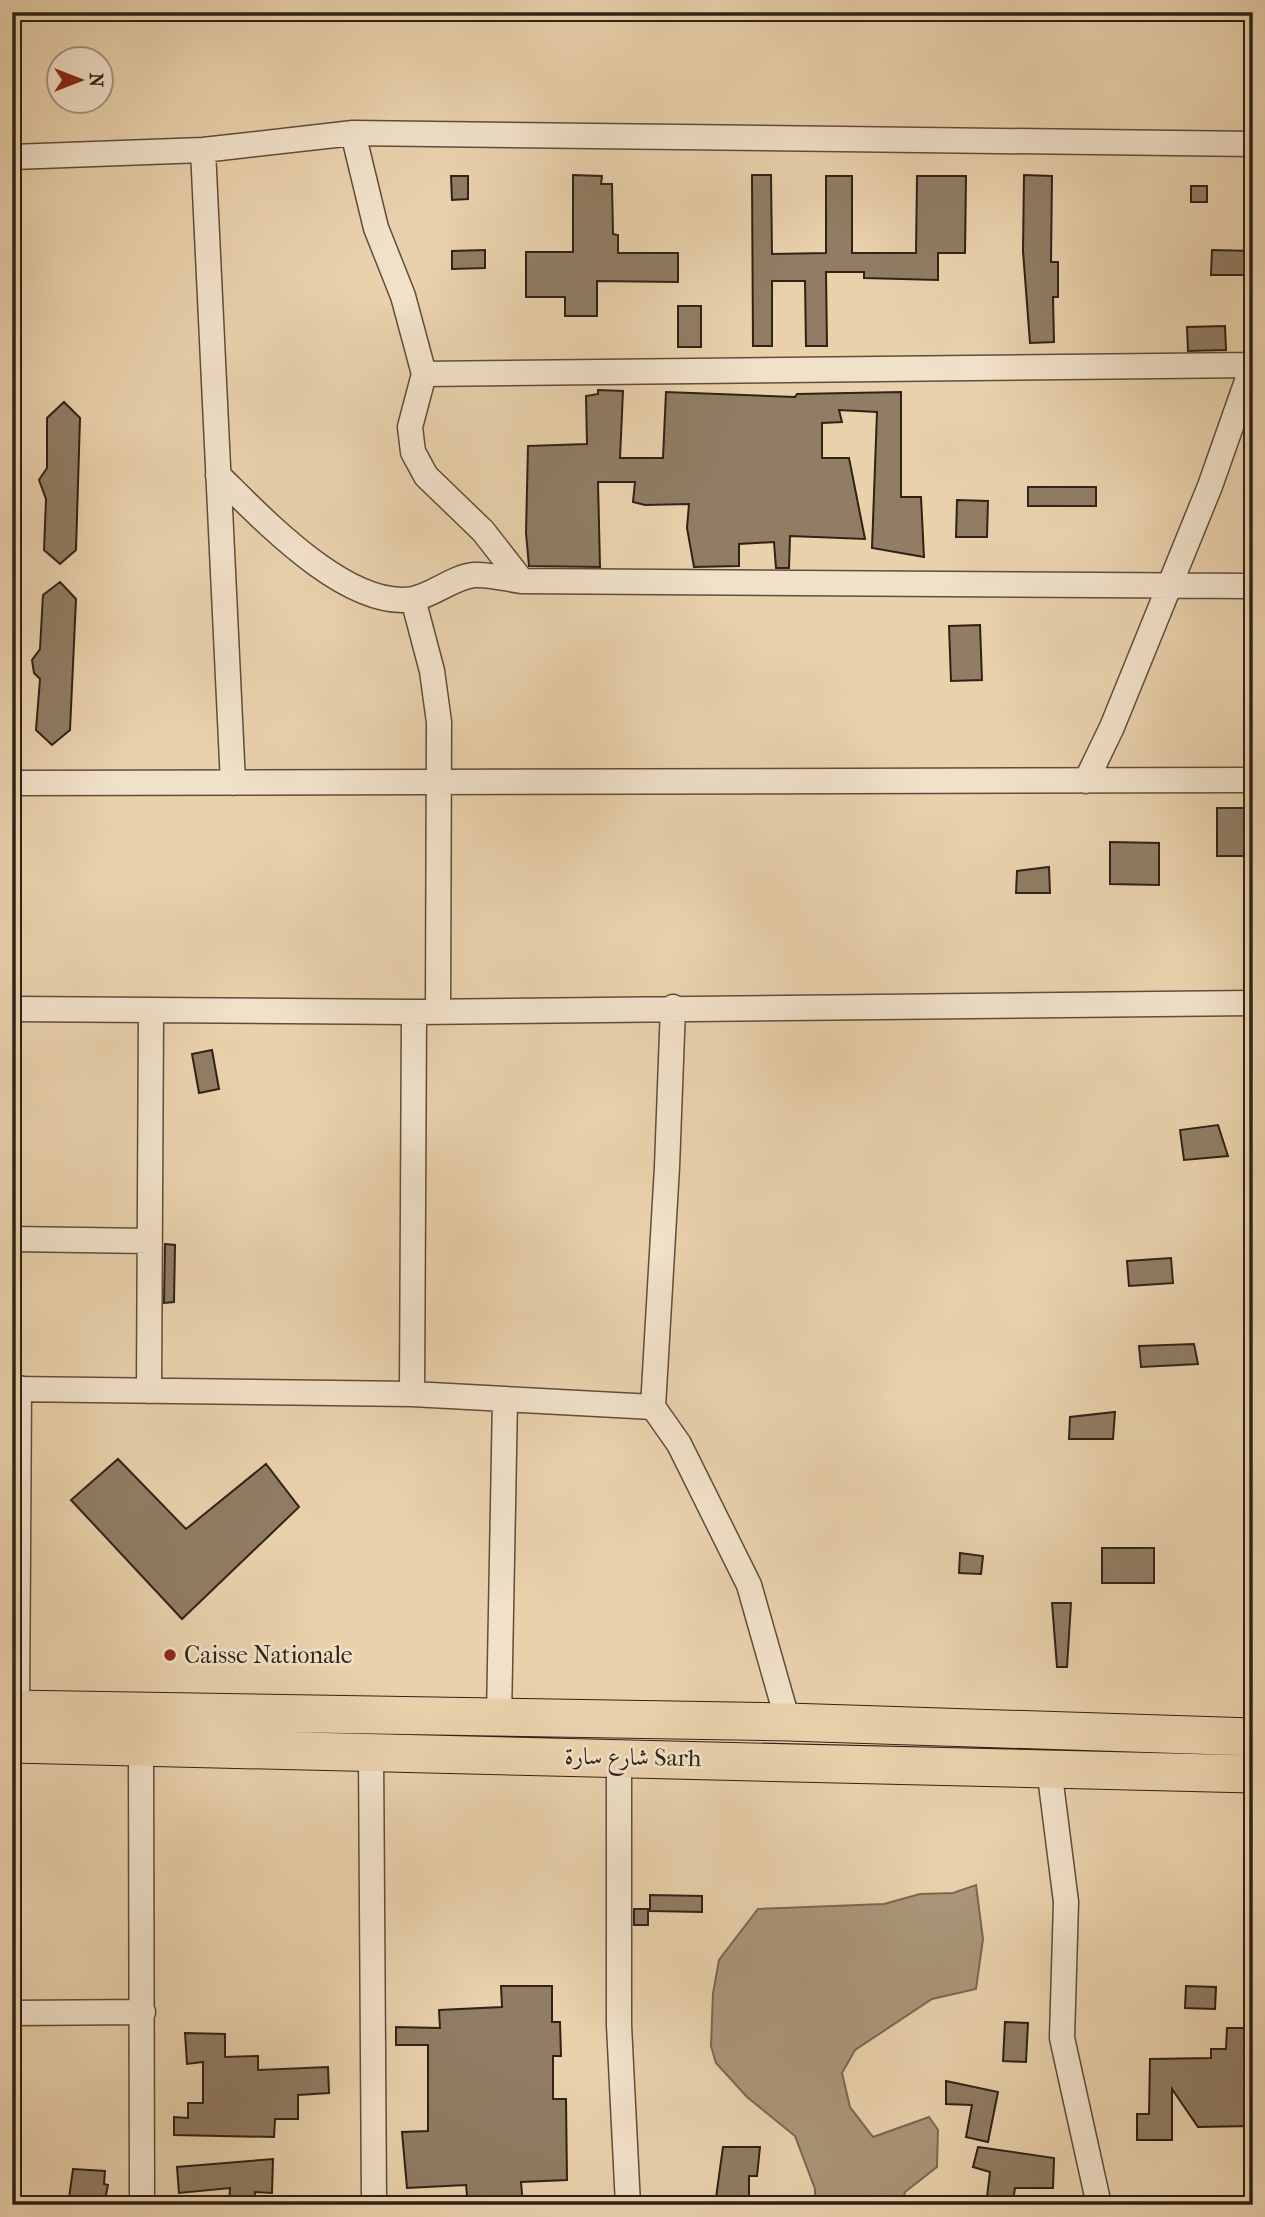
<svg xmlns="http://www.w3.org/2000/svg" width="1265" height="2217" viewBox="0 0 1265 2217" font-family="'IM FELL French Canon',Amiri,serif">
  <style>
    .water { fill: #aa9679; stroke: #796852; stroke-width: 2 }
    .building { fill: #907d64; stroke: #2f2217; stroke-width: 2 }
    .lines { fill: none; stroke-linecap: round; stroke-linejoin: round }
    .minor-casing { stroke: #5e4e3c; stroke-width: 27 }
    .highway-casing { stroke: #2f2217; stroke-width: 39 }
    .minor { stroke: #f1e1c9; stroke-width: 24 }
    .highway { stroke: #e9d1ac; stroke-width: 37 }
    .poi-dot { fill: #8f2418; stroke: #f1e1c9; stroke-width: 2.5 }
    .labels { text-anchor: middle; stroke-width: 5; stroke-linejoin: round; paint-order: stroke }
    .poi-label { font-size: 24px; fill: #2f2217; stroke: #f1e1c9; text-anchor: start }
    .street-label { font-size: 24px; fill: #2f2217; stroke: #f1e1c9 }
  </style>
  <rect width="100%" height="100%" fill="#e9d1ac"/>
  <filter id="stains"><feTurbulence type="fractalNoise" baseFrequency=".00286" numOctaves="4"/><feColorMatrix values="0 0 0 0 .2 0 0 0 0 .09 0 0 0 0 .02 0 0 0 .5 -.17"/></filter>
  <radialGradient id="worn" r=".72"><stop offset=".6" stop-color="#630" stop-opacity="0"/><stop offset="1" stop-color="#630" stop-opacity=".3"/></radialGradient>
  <path class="water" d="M 976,1885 L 983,1939 L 976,1989 L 932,1999 L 855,2050 L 842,2073 L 850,2107 L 873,2137 L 929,2117 L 938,2130 L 937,2167 L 905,2192 L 901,2205 L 815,2205 L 815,2189 L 795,2136 L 747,2097 L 716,2063 L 711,2046 L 713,1993 L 719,1960 L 758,1909 L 884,1904 L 920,1894 L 953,1893 Z"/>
  <path class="building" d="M 573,175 L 602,176 L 601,184 L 612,184 L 613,234 L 618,235 L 618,253 L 678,253 L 678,282 L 597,281 L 597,316 L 565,316 L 565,297 L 526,297 L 526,252 L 573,252 Z
    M 752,175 L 771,175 L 772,254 L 826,253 L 826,176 L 852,176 L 852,253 L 916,253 L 917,176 L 966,176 L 965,253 L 938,253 L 938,280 L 864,278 L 864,272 L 826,272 L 827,346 L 806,346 L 805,281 L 772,281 L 772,346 L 753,346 Z
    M 1024,175 L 1052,176 L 1051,262 L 1058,262 L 1058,297 L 1053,297 L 1054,342 L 1030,343 L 1023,251 Z
    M 451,176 L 468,176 L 468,199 L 452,200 Z
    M 1191,186 L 1207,186 L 1207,202 L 1191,202 Z
    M 485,250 L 485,268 L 452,269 L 452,251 Z
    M 1212,250 L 1253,251 L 1253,275 L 1211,275 Z
    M 678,306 L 701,306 L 701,347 L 678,347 Z
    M 1225,326 L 1226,350 L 1188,351 L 1187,327 Z
    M 598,390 L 623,391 L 620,458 L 663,458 L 666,392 L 795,397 L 797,394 L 901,392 L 901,497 L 921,497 L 924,557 L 872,548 L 877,412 L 839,410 L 842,422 L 822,423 L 822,458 L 849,458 L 865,539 L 790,536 L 789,568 L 776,568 L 774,542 L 739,544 L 739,566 L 694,567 L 687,528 L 689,504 L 645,505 L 633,502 L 635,482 L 598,482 L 600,567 L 529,566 L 526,533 L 528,446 L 587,444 L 586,396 L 598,394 Z
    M 64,402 L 80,418 L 76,550 L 60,564 L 44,550 L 46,499 L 39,480 L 47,468 L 47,418 Z
    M 1028,487 L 1096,487 L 1096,506 L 1028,506 Z
    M 957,500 L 988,501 L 987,537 L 956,537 Z
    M 60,582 L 76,599 L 70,730 L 52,745 L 36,730 L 40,679 L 34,673 L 32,660 L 40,649 L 43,595 Z
    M 980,625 L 982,680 L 951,681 L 949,626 Z
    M 1217,808 L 1253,808 L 1253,856 L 1217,856 Z
    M 1110,842 L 1159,843 L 1159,885 L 1110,884 Z
    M 1049,867 L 1050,893 L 1016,893 L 1017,871 Z
    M 212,1050 L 219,1089 L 199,1093 L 192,1054 Z
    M 1218,1125 L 1228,1156 L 1184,1160 L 1180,1130 Z
    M 165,1244 L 175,1245 L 174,1302 L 164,1303 Z
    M 1171,1258 L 1173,1283 L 1129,1286 L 1127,1261 Z
    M 1194,1344 L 1198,1364 L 1141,1367 L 1139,1346 Z
    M 1115,1412 L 1113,1439 L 1069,1439 L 1070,1417 Z
    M 118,1459 L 186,1529 L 266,1464 L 299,1507 L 182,1619 L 71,1500 Z
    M 1102,1548 L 1154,1548 L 1154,1583 L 1102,1583 Z
    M 960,1553 L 983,1556 L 981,1574 L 959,1573 Z
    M 1052,1603 L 1071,1603 L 1067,1667 L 1057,1667 Z
    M 650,1895 L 702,1896 L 702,1912 L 650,1911 Z
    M 634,1909 L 648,1909 L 648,1925 L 634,1925 Z
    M 501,1986 L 552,1986 L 552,2022 L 560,2022 L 561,2056 L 553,2056 L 553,2099 L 566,2099 L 567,2180 L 521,2182 L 523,2205 L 468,2205 L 466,2185 L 407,2188 L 402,2132 L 428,2131 L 428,2045 L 396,2045 L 396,2027 L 440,2028 L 439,2010 L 502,2007 Z
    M 1186,1986 L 1216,1987 L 1215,2009 L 1185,2008 Z
    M 1005,2022 L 1028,2023 L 1026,2062 L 1003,2061 Z
    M 1227,2028 L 1253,2028 L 1251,2126 L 1198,2127 L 1172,2089 L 1172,2140 L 1137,2140 L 1137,2114 L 1149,2114 L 1150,2059 L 1211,2058 L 1211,2049 L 1226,2049 Z
    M 185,2033 L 225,2034 L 225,2057 L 258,2056 L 258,2070 L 328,2067 L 329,2093 L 298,2095 L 298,2119 L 275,2119 L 274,2137 L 174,2135 L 174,2117 L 188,2118 L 188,2103 L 203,2103 L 203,2062 L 187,2064 Z
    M 946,2081 L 998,2092 L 988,2142 L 966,2137 L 972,2105 L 946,2104 Z
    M 723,2147 L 760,2147 L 757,2176 L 749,2176 L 749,2205 L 715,2205 Z
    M 978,2147 L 1054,2158 L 1053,2188 L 1015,2188 L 1013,2201 L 987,2197 L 990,2172 L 973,2167 Z
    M 273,2159 L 272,2193 L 255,2192 L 254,2205 L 229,2205 L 230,2188 L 179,2193 L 177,2167 Z
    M 73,2169 L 105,2171 L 104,2184 L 108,2185 L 104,2205 L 68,2205 Z"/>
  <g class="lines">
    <defs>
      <path id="minor" d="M 353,133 L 376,228 L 403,296 L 424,374 L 410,427 L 413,452 L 426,476 L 483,531 L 522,581
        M 203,150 L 233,783
        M 12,157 L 203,150 L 353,133 L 1253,144
        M 424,374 L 1252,365
        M 218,475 C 261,517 347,610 413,599 C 434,595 453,577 474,575 C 489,574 507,579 522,581 L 1253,586
        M 413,599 L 432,671 L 439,722 L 438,1011
        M 1086,781 L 1112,727 L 1210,486 L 1253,364
        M 12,783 L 1253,780
        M 673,1007 L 667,1167 L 653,1407 L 679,1444 L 749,1585 L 788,1722
        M 12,1009 L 414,1012 L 1253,1003
        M 12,1239 L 149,1241
        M 12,1389 L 412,1394 L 653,1407
        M 149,1391 L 151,1010
        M 412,1394 L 414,1012
        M 17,1709 L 19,1388
        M 499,1717 L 505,1399
        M 141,1749 L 142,2205
        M 371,1751 L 374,2205
        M 619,1756 L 619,2025 L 628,2205
        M 1049,1768 L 1066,1902 L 1062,2038 L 1099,2205
        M 12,2013 L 143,2012"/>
      <path id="highway" d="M 12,1709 L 788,1722 L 1253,1737
        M 12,1744 L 1253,1774"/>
    </defs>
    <use href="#minor" class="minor-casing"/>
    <use href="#highway" class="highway-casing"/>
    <use href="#minor" class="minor"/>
    <use href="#highway" class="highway"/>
  </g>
  <circle class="poi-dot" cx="170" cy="1655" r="7"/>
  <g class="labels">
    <g class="poi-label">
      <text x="184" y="1663">Caisse Nationale</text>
    </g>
    <g class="street-label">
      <text transform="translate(633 1757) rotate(1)" y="8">شارع سارة Sarh</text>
    </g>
  </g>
  <rect width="1265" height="2217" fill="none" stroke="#e9d1ac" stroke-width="42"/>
  <rect x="14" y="14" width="1237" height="2189" fill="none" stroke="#2f2217" stroke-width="3.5"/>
  <rect x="21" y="21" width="1223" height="2175" fill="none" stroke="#2f2217" stroke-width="2"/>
  <g transform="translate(80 80) rotate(90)"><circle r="33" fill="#f1e1c9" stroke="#a39582" stroke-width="2"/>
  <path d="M0-5L12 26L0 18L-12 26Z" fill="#8f2418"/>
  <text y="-10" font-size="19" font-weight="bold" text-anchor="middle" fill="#2f2217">N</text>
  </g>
  <rect width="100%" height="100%" filter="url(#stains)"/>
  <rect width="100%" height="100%" fill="url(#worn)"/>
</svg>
